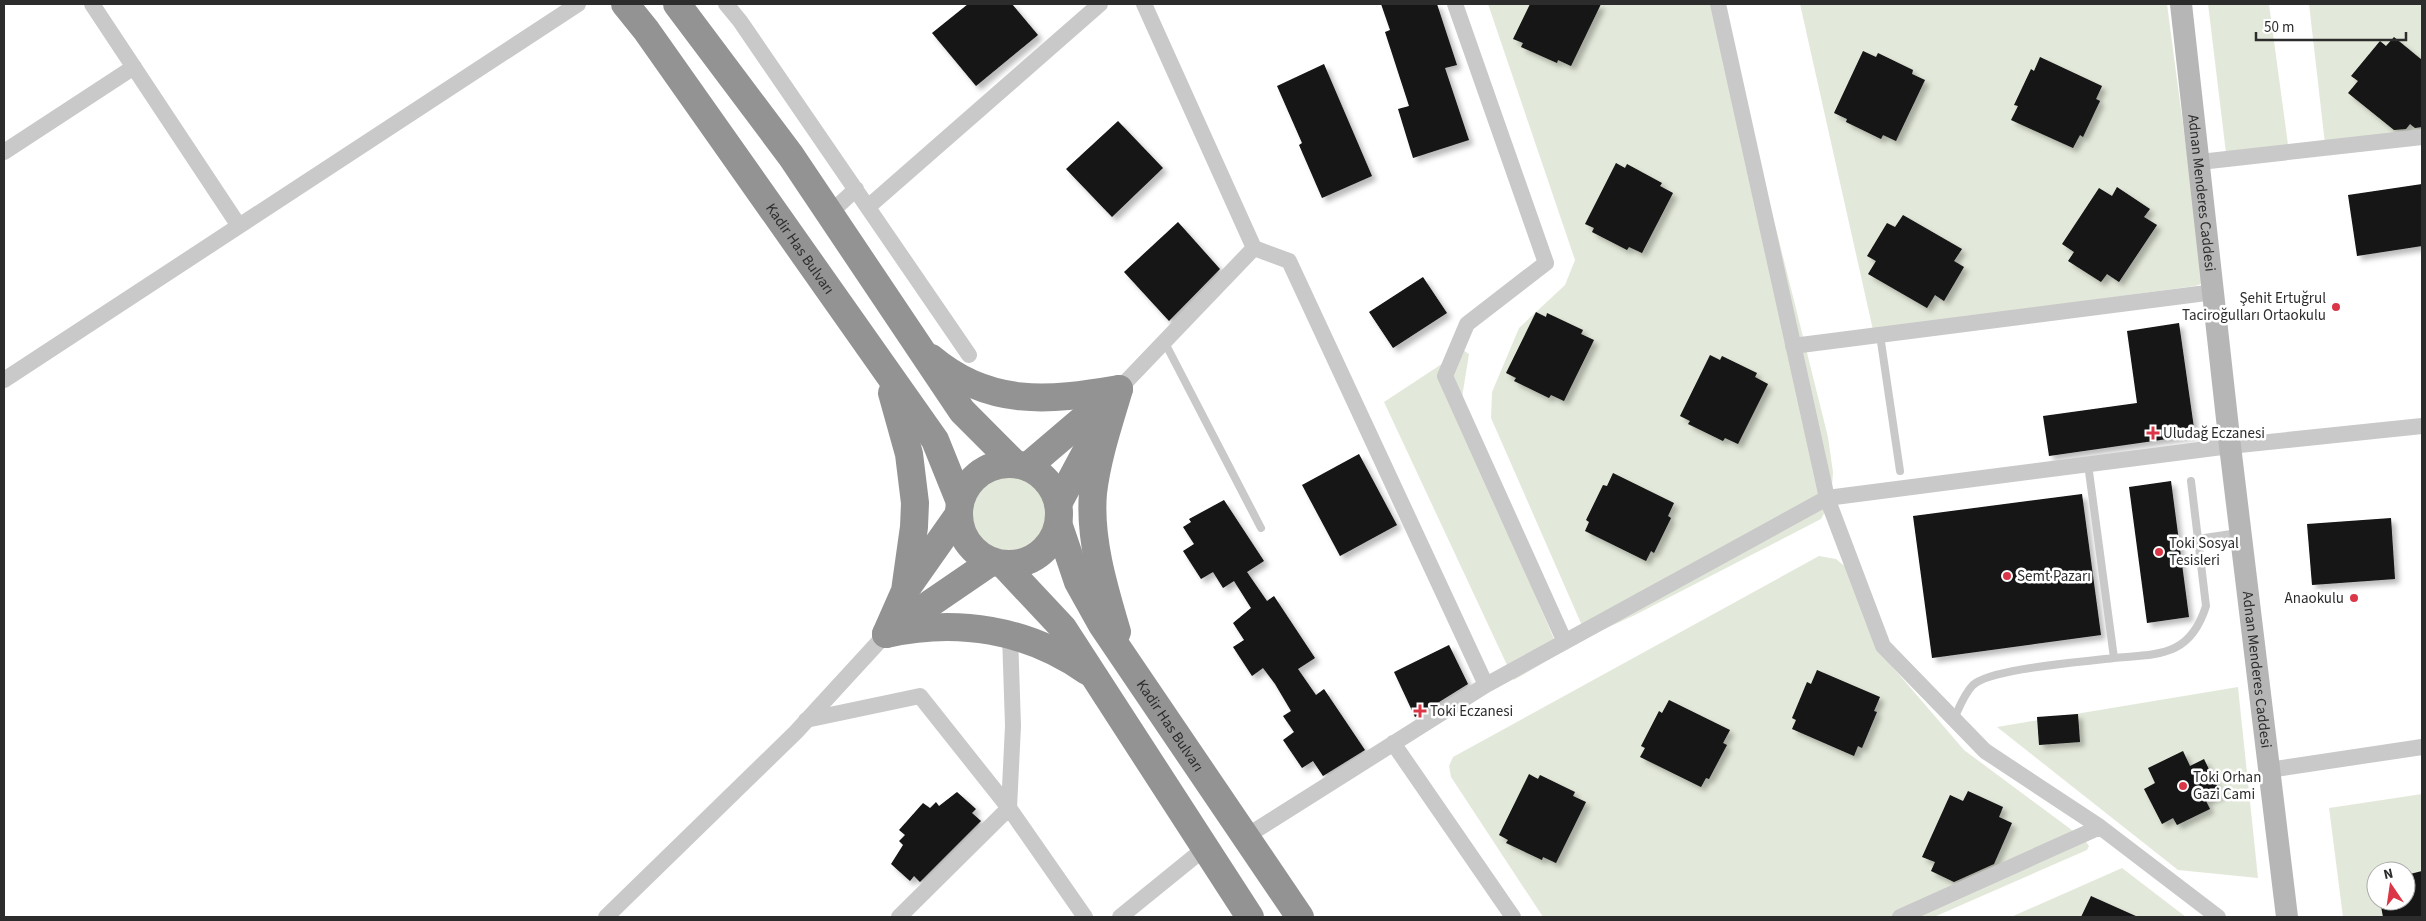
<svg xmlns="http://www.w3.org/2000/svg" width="2426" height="921" viewBox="0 0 2426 921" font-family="'Source Sans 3',sans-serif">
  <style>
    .green { fill: #e3e9da; fill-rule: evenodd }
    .building { fill: #131313; filter: url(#shadow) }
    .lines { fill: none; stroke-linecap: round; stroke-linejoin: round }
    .lane { stroke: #c9c9c9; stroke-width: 8 }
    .street { stroke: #c9c9c9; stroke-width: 16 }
    .secondary { stroke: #b6b6b6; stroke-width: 22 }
    .highway { stroke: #939393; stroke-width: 28 }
    .poi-dot { fill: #db3647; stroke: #fff; stroke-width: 2 }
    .labels { text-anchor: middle; stroke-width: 5; stroke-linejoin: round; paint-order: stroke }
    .street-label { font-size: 15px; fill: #2c2c2c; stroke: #fff }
    .poi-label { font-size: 15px; fill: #2c2c2c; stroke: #fff; text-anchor: start }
  </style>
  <defs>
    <filter id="shadow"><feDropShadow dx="4.5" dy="4.5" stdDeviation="2.5" flood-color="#0004"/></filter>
  </defs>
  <rect width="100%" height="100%" fill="#fff"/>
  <path class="green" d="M 1488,4 L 1720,4 L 1828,437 L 1833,472 L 1831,501 L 1821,519 L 1635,615 L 1587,637 L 1491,418 L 1492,392 L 1519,328 L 1565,285 L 1575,260 Z
    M 1800,4 L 2167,4 L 2204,283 L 2195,286 L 1873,330 Z
    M 2208,4 L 2269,4 L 2289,152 L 2226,153 Z
    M 2309,4 L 2422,4 L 2422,132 L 2325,144 Z
    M 1463,350 L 1469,354 L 1460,410 L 1465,430 L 1560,653 L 1514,680 L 1384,402 Z
    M969 514a40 40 0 1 1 80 0a40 40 0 1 1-80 0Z
    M 1819,556 L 1836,559 L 1847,568 L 1878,650 L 1964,750 L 2084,839 L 2089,846 L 2087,850 L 1934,917 L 1543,917 L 1451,777 L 1449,766 L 1453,757 Z
    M 2238,687 L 2258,878 L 2178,870 L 1997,727 Z
    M 2422,794 L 2422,917 L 2343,917 L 2329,808 ZM 2376,871 L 2406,871 L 2406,901 L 2376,901 Z
    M 2122,868 L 2186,917 L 2011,917 Z"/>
  <path class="building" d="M 968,4 L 1012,4 L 1038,35 L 976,86 L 932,33 Z
    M 1381,4 L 1437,4 L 1457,65 L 1445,68 L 1469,140 L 1413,158 L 1398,109 L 1409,106 L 1385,32 L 1390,30 Z
    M 1530,4 L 1601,4 L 1571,66 L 1558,60 L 1557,63 L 1521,47 L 1523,43 L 1513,39 Z
    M 2394,37 L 2422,60 L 2422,127 L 2415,128 L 2410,124 L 2406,129 L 2394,130 L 2348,93 L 2358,81 L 2351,76 L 2380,41 L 2386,46 Z
    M 1863,51 L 1876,57 L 1878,53 L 1913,70 L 1912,74 L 1925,80 L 1896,141 L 1883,135 L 1881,139 L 1846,122 L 1847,119 L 1834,113 Z
    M 2040,57 L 2102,86 L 2096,99 L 2100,101 L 2083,137 L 2080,135 L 2073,148 L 2011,120 L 2018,106 L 2014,105 L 2031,69 L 2034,71 Z
    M 1324,64 L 1372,176 L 1322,198 L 1299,145 L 1302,143 L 1277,86 Z
    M 1118,121 L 1163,168 L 1112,217 L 1066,169 Z
    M 1616,163 L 1625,168 L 1627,164 L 1662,183 L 1660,186 L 1673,193 L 1642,253 L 1629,247 L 1627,250 L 1592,232 L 1594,228 L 1585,224 Z
    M 2422,184 L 2422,246 L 2357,256 L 2348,195 Z
    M 2117,187 L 2150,209 L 2144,217 L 2157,225 L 2119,282 L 2107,274 L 2101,282 L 2068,261 L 2074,252 L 2062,244 L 2099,188 L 2112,196 Z
    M 1903,215 L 1962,249 L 1954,261 L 1964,267 L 1944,301 L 1935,295 L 1927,308 L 1868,274 L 1876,261 L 1867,256 L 1887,223 L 1895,227 Z
    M 1178,222 L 1220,269 L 1169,321 L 1124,272 Z
    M 1423,277 L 1447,313 L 1393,348 L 1369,312 Z
    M 1536,312 L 1546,317 L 1547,313 L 1583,330 L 1581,334 L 1594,340 L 1564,401 L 1551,395 L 1549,398 L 1514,381 L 1516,378 L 1506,373 Z
    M 2179,323 L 2195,435 L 2049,456 L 2043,416 L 2137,403 L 2127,331 Z
    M 1710,355 L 1720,360 L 1722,356 L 1757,373 L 1755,377 L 1768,384 L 1738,444 L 1725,438 L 1723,441 L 1688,424 L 1690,421 L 1680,416 Z
    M 1359,454 L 1397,525 L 1340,556 L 1302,485 Z
    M 1613,473 L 1674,503 L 1668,516 L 1671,518 L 1654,553 L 1651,551 L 1646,561 L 1585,531 L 1589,522 L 1586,520 L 1603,485 L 1607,486 Z
    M 2171,481 L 2189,617 L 2147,623 L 2129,487 Z
    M 2082,494 L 2101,635 L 1932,658 L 1913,516 Z
    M 1224,500 L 1264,561 L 1247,572 L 1267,601 L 1274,596 L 1315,658 L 1298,669 L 1316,695 L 1324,689 L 1365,750 L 1323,776 L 1313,761 L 1302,768 L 1283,740 L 1294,732 L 1283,716 L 1291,711 L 1275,684 L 1263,668 L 1252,676 L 1233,647 L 1244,640 L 1233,623 L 1251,608 L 1234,581 L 1223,588 L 1213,572 L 1201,579 L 1183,551 L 1194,544 L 1183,527 L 1191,522 L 1189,519 Z
    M 2391,518 L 2395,579 L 2312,585 L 2307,524 Z
    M 1449,645 L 1468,684 L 1415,717 L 1394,672 Z
    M 1817,670 L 1880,697 L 1874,711 L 1877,712 L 1862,748 L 1858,746 L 1854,756 L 1792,729 L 1796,720 L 1792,718 L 1807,682 L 1811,684 Z
    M 1669,700 L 1730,730 L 1723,743 L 1727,745 L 1709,779 L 1706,778 L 1701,787 L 1640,757 L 1645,748 L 1641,746 L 1659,711 L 1662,713 Z
    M 2078,714 L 2080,742 L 2039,745 L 2037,717 Z
    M 2183,751 L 2190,766 L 2204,759 L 2221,794 L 2206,801 L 2210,809 L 2177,825 L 2173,818 L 2162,824 L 2144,789 L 2155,783 L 2148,768 Z
    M 1529,774 L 1538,779 L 1540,775 L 1575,792 L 1573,796 L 1586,802 L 1556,863 L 1543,857 L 1542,860 L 1506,843 L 1508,840 L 1499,835 Z
    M 1968,791 L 2003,807 L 1999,817 L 2012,823 L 1994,864 L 1954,882 L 1931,871 L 1935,862 L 1922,857 L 1950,795 L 1963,801 Z
    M 957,792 L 976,809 L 972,813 L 981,821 L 920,882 L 914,876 L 910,881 L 891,864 L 903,845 L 899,841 L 905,835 L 899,830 L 923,803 L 930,808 L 936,802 L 939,806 Z
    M 2422,871 L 2422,917 L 2383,917 L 2380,901 L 2406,901 L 2406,875 Z
    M 2091,896 L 2138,917 L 2081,917 Z"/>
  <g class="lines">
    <path class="lane" d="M 1880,335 L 1900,471
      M 1164,341 L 1261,528
      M 2198,539 L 2238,533
      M 2114,658 C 2159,654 2190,657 2206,606 L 2191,481
      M 1954,719 C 1959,708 1964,694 1973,685 C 1991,668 2085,662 2114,658 L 2088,464"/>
    <path class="street" d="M 92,4 L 239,226
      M 726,4 L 740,21 L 969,355
      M 1455,4 L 1546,263 L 1467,324 L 1445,376 L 1564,640
      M 1718,4 L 1827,498 L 1883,646 L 1985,751 L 2100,827 L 2218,917
      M 4,152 L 134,67
      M 2200,162 L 2422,137
      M 868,207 L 1100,4
      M 829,214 L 856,189
      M 1254,248 L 1289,261 L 1486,685
      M 1793,346 L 2214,292
      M 4,380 L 578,4
      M 1119,389 L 1254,248 L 1144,4
      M 1010,635 L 1013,726 L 1009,808 L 1085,917
      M 806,720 L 920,696 L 1009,808 L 899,917
      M 1393,743 L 1513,917
      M 2269,770 L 2422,747
      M 1245,837 L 1486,685 L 1827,498 L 2230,446 L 2422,426
      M 606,917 L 796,732 L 886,634
      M 1120,917 L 1205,848
      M 1900,917 L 2100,827"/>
    <path class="secondary" id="s1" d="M 2181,4 L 2230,446 L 2287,917"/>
    <g class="highway">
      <path id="s2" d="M 625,4 L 646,30 L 935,440 L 960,502"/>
      <path d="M 677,4 L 791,156 L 962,411 L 1015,464"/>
      <path d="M 931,358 C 989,407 1049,401 1119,389"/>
      <circle cx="1009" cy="514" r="50"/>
      <path d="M 1027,467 L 1108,398"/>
      <path d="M 1059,502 L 1096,433"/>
      <path id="s3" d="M 1059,526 L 1078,582 L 1102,625 L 1300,917"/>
      <path d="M 1003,564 L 1063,628 L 1250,917"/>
      <path d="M 909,585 L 959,514"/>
      <path d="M 893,629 L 991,562"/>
      <path d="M 1117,632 C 1104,588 1089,539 1093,493 C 1097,458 1109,423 1119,389"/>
      <path d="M 886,634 L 905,591 L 914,527 L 915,503 L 909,454 L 892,393"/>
      <path d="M 886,634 C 957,618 1027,629 1087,671"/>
    </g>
  </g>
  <g class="poi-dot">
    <circle cx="2336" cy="307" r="5"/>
    <path d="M2150.5 425.5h5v5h5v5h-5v5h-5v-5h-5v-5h5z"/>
    <circle cx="2159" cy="552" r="5"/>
    <circle cx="2007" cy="576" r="5"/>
    <circle cx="2354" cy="598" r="5"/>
    <path d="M1417.5 703.5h5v5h5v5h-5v5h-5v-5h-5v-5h5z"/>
    <circle cx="2183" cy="786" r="5"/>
  </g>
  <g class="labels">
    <g class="street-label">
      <text dy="5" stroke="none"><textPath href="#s1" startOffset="190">Adnan Menderes Caddesi</textPath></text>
      <text dy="5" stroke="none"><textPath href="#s2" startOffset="301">Kadir Has Bulvarı</textPath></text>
      <text dy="5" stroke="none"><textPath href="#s1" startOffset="670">Adnan Menderes Caddesi</textPath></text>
      <text dy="5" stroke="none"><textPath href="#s3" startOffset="230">Kadir Has Bulvarı</textPath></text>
    </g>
    <g class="poi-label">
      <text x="2326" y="303" text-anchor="end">Şehit Ertuğrul<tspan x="2326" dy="17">Taciroğulları Ortaokulu</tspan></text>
      <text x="2163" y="438">Uludağ Eczanesi</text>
      <text x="2169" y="548">Toki Sosyal<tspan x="2169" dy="17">Tesisleri</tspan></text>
      <text x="2017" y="581">Semt Pazarı</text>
      <text x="2344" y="603" text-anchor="end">Anaokulu</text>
      <text x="1430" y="716">Toki Eczanesi</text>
      <text x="2193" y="782">Toki Orhan<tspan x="2193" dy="17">Gazi Cami</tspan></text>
    </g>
  </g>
  <rect width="2426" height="921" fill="none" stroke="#2c2c2c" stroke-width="10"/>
  <g transform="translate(2391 886) rotate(347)"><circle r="24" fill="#ffffff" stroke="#ababab"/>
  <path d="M0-4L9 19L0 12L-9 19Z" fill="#db3647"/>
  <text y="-8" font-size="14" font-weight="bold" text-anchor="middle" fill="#2c2c2c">N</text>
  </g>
  <path d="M2256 32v8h150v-8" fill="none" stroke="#2c2c2c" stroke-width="2.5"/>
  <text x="2264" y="32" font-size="15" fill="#2c2c2c" stroke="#ffffff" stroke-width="4" paint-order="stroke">50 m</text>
</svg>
